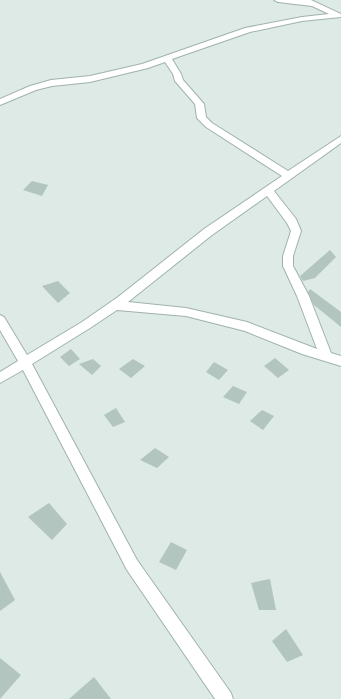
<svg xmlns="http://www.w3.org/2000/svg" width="341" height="699" viewBox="0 0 341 699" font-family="Helvetica,sans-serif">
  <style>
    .building { fill: #b2c5be }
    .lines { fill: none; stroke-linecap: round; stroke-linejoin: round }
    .minor-casing { stroke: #a0b2ac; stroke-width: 2 }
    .minor { fill: #fff; fill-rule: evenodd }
  </style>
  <rect width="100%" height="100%" fill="#ddeae5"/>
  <path class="building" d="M 32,181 L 48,185 L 42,196 L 23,190 Z
    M 330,250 L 336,257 L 315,278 L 303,281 L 300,276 Z
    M 58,281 L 70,293 L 58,303 L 42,286 Z
    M 310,289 L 341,312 L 341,327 L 314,305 L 308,292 Z
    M 71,349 L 80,359 L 69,366 L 60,357 Z
    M 275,358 L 289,370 L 278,378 L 264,366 Z
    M 93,359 L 101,366 L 92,375 L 79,364 Z
    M 133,359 L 145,366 L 131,378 L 119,369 Z
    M 214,362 L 228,370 L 219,380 L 206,372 Z
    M 233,386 L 247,392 L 239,404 L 223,397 Z
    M 116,408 L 125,422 L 113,427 L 104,415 Z
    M 262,410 L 274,416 L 263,430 L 250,421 Z
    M 155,448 L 169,457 L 157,468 L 140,460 Z
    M 49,503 L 67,524 L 52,540 L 28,517 Z
    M 171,542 L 187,550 L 176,570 L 159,562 Z
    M 0,572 L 15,600 L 0,611 Z
    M 270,579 L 276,610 L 259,610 L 251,583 Z
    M 286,629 L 303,655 L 287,662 L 272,641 Z
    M 0,658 L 21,675 L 0,699 Z
    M 94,677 L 111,699 L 69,699 Z"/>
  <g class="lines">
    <defs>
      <path id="minor" d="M 274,0 L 311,0 L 341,14 L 341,17 L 302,21 L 250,32 L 172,59 L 181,74 L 183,80 L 204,104 L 206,117 L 212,123 L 288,171 L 341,136 L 341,143 L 274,191 L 296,219 L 301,231 L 293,256 L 293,266 L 309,296 L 331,353 L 341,356 L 341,366 L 302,354 L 245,331 L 186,316 L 117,310 L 90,328 L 32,364 L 137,560 L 231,693 L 233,699 L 215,699 L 127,570 L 23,370 L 0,383 L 0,372 L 18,361 L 0,330 L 0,315 L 4,317 L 27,355 L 82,322 L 118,297 L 204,229 L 282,176 L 206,127 L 197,118 L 195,104 L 175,81 L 173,74 L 165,62 L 148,68 L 90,82 L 52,86 L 36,90 L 0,105 L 0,99 L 30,86 L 51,80 L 90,76 L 142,64 L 245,28 L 302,17 L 329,14 L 312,6 L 278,2 ZM 267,196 L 287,223 L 291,231 L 283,256 L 283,266 L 297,296 L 317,349 L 247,322 L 186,308 L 128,302 L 212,235 Z"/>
    </defs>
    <use href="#minor" class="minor-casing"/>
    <use href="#minor" class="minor"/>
  </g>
</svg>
